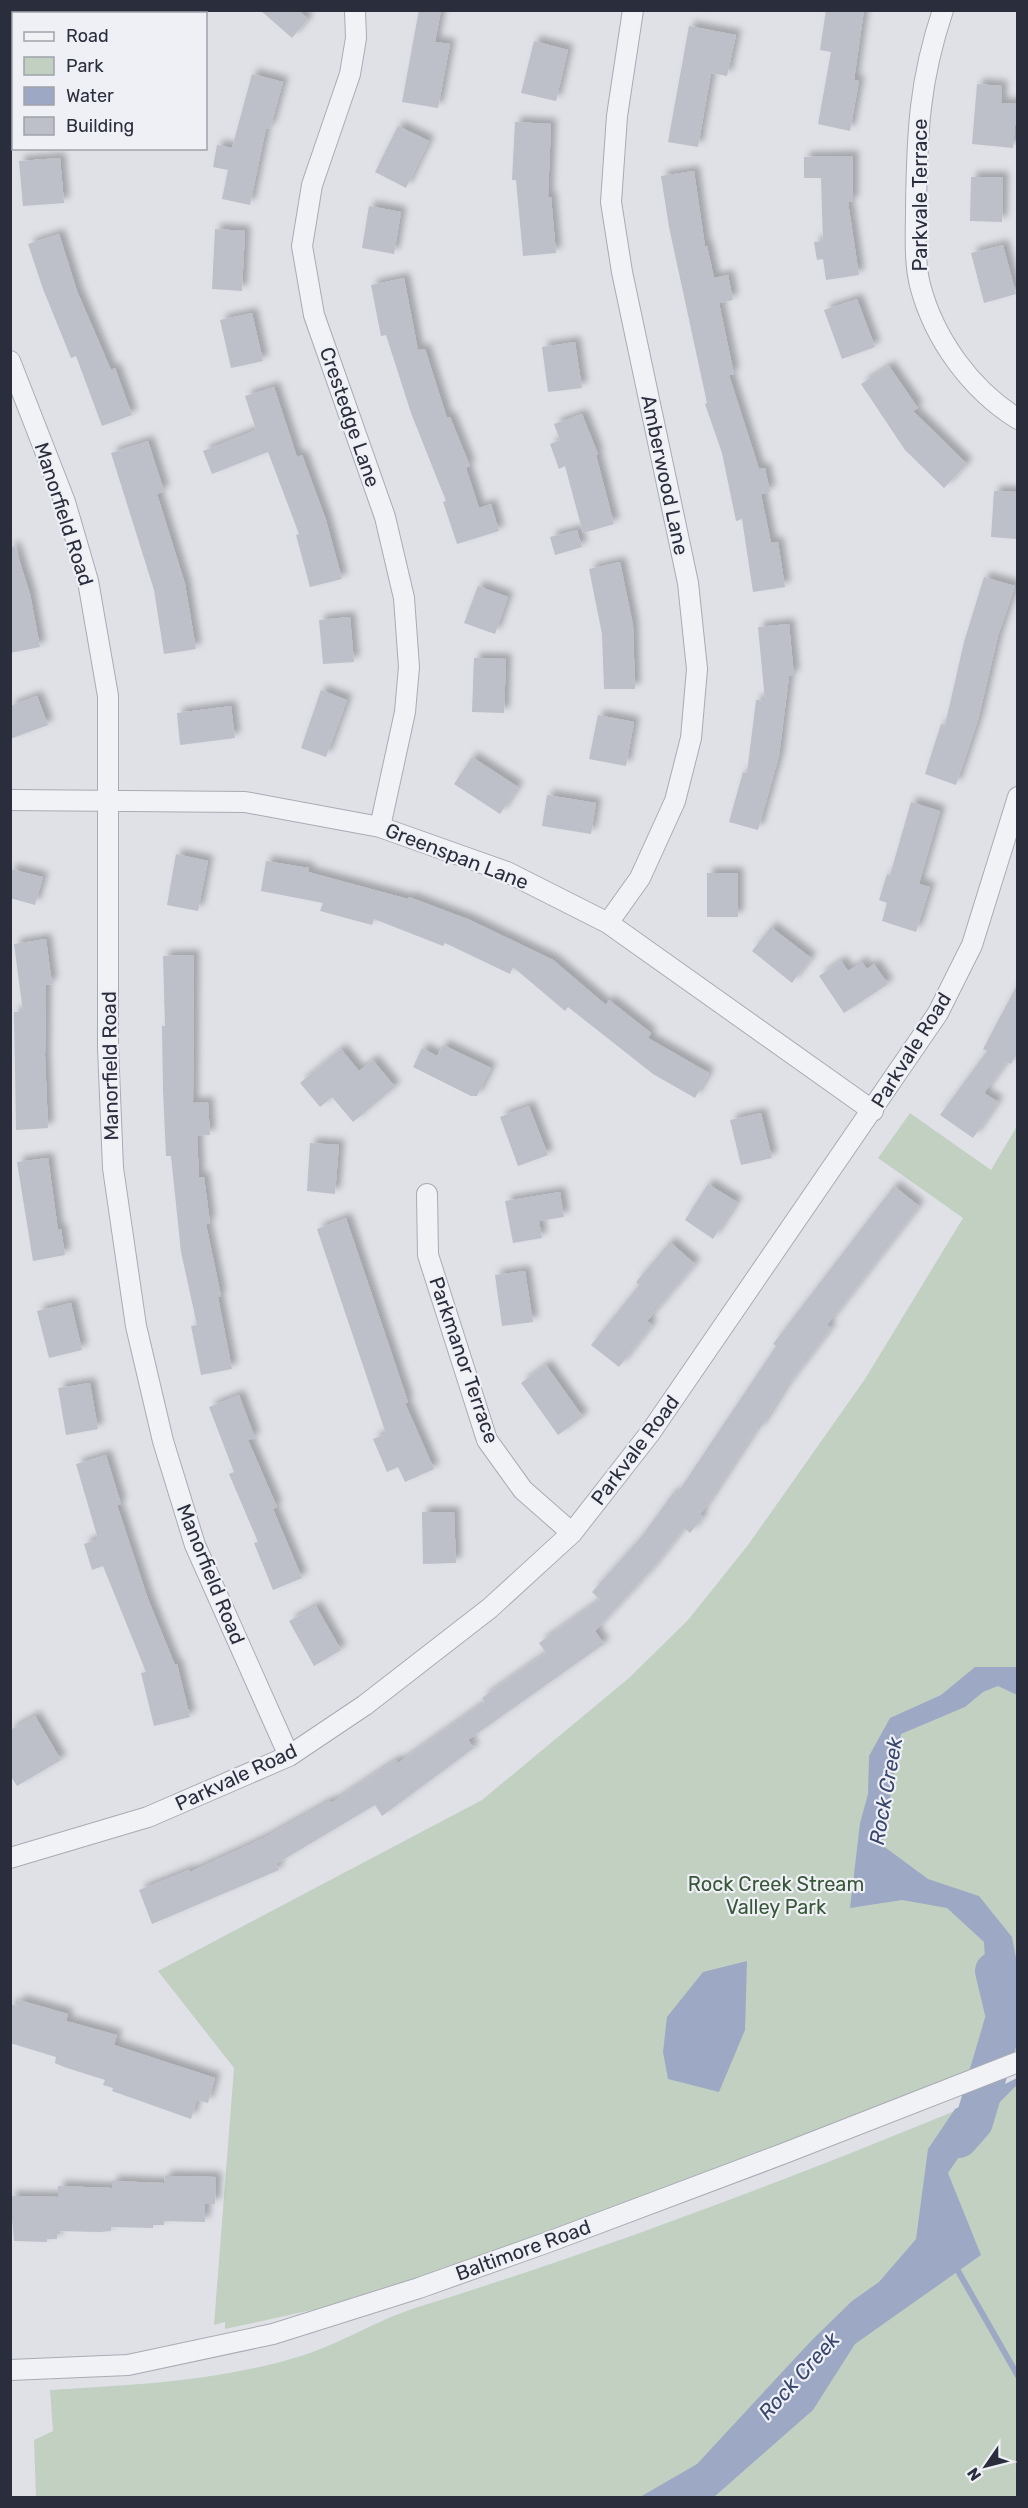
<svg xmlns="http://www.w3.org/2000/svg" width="1028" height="2508" viewBox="0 0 1028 2508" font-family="Rubik,sans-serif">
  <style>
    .green { fill: #c2d0c1 }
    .water { fill: #9da9c4 }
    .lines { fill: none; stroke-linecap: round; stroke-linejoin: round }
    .stream { stroke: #9da9c4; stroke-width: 6 }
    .river { stroke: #9da9c4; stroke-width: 38 }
    .building { fill: #bdbfc9; filter: url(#shadow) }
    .minor-casing { stroke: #a9abb4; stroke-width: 22 }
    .minor { stroke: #f1f2f6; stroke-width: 20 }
    .labels { text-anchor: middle; stroke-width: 4.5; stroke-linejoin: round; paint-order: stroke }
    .street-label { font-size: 20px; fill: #2a2d3c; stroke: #eef0f5 }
    .park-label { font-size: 20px; fill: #385738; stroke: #eef0f5 }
    .water-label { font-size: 21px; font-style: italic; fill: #38466c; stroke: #eef0f5 }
  </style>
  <defs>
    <filter id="shadow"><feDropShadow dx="5.5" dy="-5.5" stdDeviation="3" flood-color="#0004"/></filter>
  </defs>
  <rect width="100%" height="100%" fill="#dfe1e7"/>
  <path class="green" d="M 910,1113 L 991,1170 L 1017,1126 L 1017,2053 L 485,2259 L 330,2306 L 225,2329 L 225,2322 L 214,2325 L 234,2068 L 158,1971 L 482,1800 L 629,1678 L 688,1620 L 748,1545 L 865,1379 L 963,1218 L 878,1158 Z
    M 1017,2085 L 1017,2497 L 36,2497 L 34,2440 L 53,2431 L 50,2390 C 136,2385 227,2381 310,2353 C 347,2340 379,2319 418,2307 C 622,2244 827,2165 1017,2085 Z"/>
  <path class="water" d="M 975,1667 L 1017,1667 L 1017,1695 L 998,1686 L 983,1692 L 965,1707 L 901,1734 L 882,1845 L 928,1879 L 979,1896 L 1012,1937 L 1017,1963 L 1017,2014 L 989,2026 L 984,1942 L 947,1908 L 902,1900 L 850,1908 L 860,1823 L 868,1794 L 869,1756 L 890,1718 L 941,1695 Z
    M 747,1961 L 745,2030 L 719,2092 L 668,2079 L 663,2052 L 667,2017 L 703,1972 Z
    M 1017,2078 L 1017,2085 L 989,2113 L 948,2173 L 981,2255 L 855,2344 L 813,2410 L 714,2497 L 640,2497 L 697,2464 L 811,2341 L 852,2301 L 879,2282 L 916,2239 L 928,2149 L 955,2109 Z"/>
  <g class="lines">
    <path class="stream" d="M 954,2264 L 1018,2376"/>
    <path class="river" d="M 959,2139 L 974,2122 L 1005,2017 L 994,1971"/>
  </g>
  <path class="building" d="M 260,10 L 298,10 L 308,19 L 292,38 Z
    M 419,10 L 441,10 L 435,42 L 450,44 L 438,108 L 402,102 Z
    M 826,10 L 864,10 L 854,80 L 859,81 L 850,131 L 818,124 L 831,52 L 820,50 Z
    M 689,26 L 736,35 L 727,76 L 711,73 L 698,147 L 668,142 Z
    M 534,41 L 568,50 L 556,101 L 521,93 Z
    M 252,74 L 283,82 L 270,129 L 266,128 L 250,205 L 222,199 L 228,170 L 213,167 L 217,145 L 232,148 Z
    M 977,84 L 1002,86 L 1001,103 L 1017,104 L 1013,148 L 972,144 Z
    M 515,122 L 551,124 L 548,197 L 551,197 L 556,253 L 523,256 L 516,180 L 512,180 Z
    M 398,126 L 429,141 L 406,188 L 375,172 Z
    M 853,156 L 853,202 L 848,202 L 859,275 L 826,280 L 823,259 L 817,260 L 814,242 L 823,241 L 821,178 L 804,178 L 804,157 Z
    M 60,158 L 64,203 L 23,206 L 19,161 Z
    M 694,171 L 705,246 L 707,246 L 714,278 L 728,275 L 733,300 L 719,303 L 734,374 L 729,375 L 759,469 L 765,468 L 770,492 L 761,494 L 771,543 L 778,542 L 785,587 L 753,592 L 742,519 L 736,521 L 722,453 L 705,404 L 707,403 L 669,227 L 661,176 Z
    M 971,177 L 1003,177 L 1002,222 L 970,221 Z
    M 369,206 L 401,212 L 394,254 L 362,248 Z
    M 215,229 L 245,231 L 242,291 L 212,289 Z
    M 59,234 L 77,291 L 111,370 L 115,368 L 132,415 L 102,426 L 76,356 L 71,358 L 43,289 L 28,244 Z
    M 1003,245 L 1016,294 L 984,303 L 971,253 Z
    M 404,278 L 418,350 L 425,349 L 447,418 L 450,417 L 470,466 L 466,468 L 479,508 L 491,504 L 499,531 L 457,544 L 443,502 L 446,501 L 411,413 L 386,335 L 381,336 L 371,285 Z
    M 857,299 L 875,347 L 842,359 L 824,310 Z
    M 252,313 L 263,361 L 231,368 L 220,320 Z
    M 575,342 L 582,388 L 548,392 L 542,347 Z
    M 889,366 L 918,408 L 913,411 L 967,464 L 944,488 L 905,450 L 861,384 Z
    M 274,387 L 297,457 L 302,455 L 326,520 L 342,579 L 310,587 L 296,535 L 299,534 L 268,452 L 212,474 L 203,451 L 256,430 L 245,396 Z
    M 582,414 L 598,454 L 596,455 L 614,524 L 583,533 L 565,466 L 559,469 L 550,444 L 560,440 L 554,424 Z
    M 148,441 L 164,491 L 157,494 L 185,584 L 196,649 L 164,654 L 154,590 L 111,453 Z
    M 994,491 L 1017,492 L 1017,539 L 991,537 Z
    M 577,530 L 582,547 L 555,555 L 550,537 Z
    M 10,547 L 15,547 L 30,594 L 40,647 L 10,653 Z
    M 620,562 L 633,625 L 635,689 L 604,689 L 602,634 L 589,569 Z
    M 984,577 L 1015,586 L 998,636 L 978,720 L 956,785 L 925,774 L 941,724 L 945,725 L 964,642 Z
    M 478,586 L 508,597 L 495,634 L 464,623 Z
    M 350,617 L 354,662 L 323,664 L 319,620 Z
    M 789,624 L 794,676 L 789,676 L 779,756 L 758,830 L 729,822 L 743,772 L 747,773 L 756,700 L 765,701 L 758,627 Z
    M 474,658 L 506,659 L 504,713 L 472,712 Z
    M 321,690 L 347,700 L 326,757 L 301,748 Z
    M 37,696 L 48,725 L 10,739 L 10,706 Z
    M 231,706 L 235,738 L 180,745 L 177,713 Z
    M 598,715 L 634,722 L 626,766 L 589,759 Z
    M 472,757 L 518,787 L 500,814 L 454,784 Z
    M 547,795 L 596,803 L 591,834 L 542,826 Z
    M 911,802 L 940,811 L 919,884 L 930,887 L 916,932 L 882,921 L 887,903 L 879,900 L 887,874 L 890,875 Z
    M 176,854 L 208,861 L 198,911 L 167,905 Z
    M 266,861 L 309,868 L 308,872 L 408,899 L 409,897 L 470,920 L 553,960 L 606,1005 L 609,1000 L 651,1033 L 648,1038 L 709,1073 L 695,1098 L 653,1074 L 568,1007 L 565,1011 L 513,967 L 510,974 L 445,943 L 443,946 L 374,919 L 372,925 L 320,911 L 323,903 L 261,891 Z
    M 10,869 L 43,877 L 35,905 L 10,898 Z
    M 707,873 L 738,873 L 738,917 L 707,917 Z
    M 771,927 L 811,958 L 792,983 L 752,951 Z
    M 46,939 L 52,984 L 46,985 L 45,1056 L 48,1128 L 16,1130 L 14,1012 L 23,1012 L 14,944 Z
    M 194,955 L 193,1103 L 208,1102 L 210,1135 L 197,1136 L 199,1178 L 204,1177 L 210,1223 L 206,1224 L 221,1296 L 218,1297 L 232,1369 L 201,1375 L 191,1326 L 197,1325 L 181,1252 L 171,1156 L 166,1156 L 163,1089 L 162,1026 L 165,1026 L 163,956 Z
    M 841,961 L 848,971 L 862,962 L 867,969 L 874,964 L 888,984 L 844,1013 L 819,976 Z
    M 1017,985 L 1017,1052 L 1011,1064 L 1006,1062 L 984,1093 L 998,1102 L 973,1138 L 940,1115 L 987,1051 L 983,1049 Z
    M 443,1045 L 491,1068 L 477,1096 L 471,1096 L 413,1067 L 422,1048 L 437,1056 Z
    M 341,1049 L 359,1071 L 373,1060 L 395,1087 L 353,1122 L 332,1097 L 320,1107 L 300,1083 Z
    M 529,1106 L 548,1155 L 518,1166 L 500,1117 Z
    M 761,1113 L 772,1158 L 741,1165 L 730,1120 Z
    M 310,1143 L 339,1145 L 335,1194 L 307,1191 Z
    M 48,1158 L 58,1230 L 61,1229 L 65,1255 L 33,1261 L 17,1162 Z
    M 708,1184 L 737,1202 L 713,1239 L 685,1220 Z
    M 894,1186 L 919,1206 L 827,1325 L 831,1328 L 786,1387 L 759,1430 L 757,1428 L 700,1515 L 703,1517 L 690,1533 L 684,1528 L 652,1569 L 595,1631 L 604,1644 L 468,1740 L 474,1748 L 382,1816 L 375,1805 L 276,1864 L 279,1870 L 152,1924 L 139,1890 L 189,1870 L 190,1872 L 264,1838 L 330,1801 L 331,1803 L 396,1760 L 398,1763 L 485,1702 L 482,1698 L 546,1653 L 539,1643 L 600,1600 L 592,1592 L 642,1536 L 673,1493 L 676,1495 L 776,1346 L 773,1344 Z
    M 560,1192 L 564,1217 L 539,1221 L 542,1238 L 513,1243 L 505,1201 Z
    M 346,1218 L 408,1402 L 405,1403 L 434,1469 L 405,1482 L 398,1467 L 387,1472 L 373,1439 L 386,1434 L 317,1229 Z
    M 670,1242 L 695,1264 L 647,1321 L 652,1325 L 619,1367 L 591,1345 L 639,1285 L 636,1282 Z
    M 525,1271 L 533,1322 L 502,1326 L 495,1275 Z
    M 71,1303 L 82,1350 L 49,1358 L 37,1311 Z
    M 546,1365 L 583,1417 L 558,1435 L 521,1383 Z
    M 90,1383 L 98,1429 L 66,1435 L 58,1388 Z
    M 239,1395 L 255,1438 L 248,1440 L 277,1507 L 273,1509 L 302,1578 L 273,1590 L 254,1543 L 258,1542 L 229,1474 L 234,1472 L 209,1407 Z
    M 106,1455 L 121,1504 L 117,1505 L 148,1599 L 175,1665 L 177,1664 L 190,1717 L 154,1726 L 141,1673 L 146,1672 L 103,1566 L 92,1570 L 84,1544 L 98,1539 L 76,1464 Z
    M 422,1512 L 454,1512 L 456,1563 L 423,1564 Z
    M 316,1606 L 341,1650 L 314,1666 L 289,1621 Z
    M 35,1716 L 61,1760 L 17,1786 L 10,1775 L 10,1730 Z
    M 19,2000 L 68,2014 L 66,2021 L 117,2035 L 114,2045 L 215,2078 L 208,2103 L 197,2100 L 191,2119 L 112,2091 L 113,2088 L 103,2085 L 105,2080 L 64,2067 L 55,2063 L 56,2057 L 10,2043 L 10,2004 L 17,2006 Z
    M 165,2176 L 216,2177 L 215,2204 L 205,2204 L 205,2222 L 164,2221 L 164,2225 L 153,2225 L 153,2228 L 111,2227 L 111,2231 L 100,2232 L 57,2231 L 57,2239 L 47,2239 L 47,2242 L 14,2241 L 10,2196 L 58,2197 L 58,2186 L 112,2188 L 112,2181 L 164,2183 Z"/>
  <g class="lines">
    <defs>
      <path id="minor" d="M 355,10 L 356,38 L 350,74 L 312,185 L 302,246 L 314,315 L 385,517 L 404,598 L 409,667 L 405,712 L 380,827
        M 943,10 C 919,81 917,134 916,208 C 916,233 914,261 920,285 C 934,339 971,390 1018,419
        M 10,22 L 14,18
        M 10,361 L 65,502 L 88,581 L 108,696 L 108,1047 L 113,1168 L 136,1326 L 163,1441 L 195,1545 L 289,1756
        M 10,800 L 245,802 L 380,827 L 507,872 L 608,923 L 873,1111
        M 608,923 L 640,878 L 675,801 L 691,738 L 697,669 L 688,583 L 622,272 L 611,202 L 617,116 L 633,10
        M 427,1194 L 428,1255 L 487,1440 L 523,1490 L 572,1533
        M 10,1858 L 148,1817 L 289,1756 L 365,1705 L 490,1608 L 572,1533 L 650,1433 L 938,1013 L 972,945 L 1018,797
        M 10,2370 L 128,2365 L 273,2334 L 419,2288 L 551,2241 L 785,2153 L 1018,2062"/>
    </defs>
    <use href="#minor" class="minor-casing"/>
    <use href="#minor" class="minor"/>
  </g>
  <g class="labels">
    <g class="street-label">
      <text transform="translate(920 195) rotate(-90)" y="7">Parkvale Terrace</text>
      <text transform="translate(350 417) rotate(71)" y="7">Crestedge Lane</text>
      <text transform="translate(665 475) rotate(78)" y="7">Amberwood Lane</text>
      <text transform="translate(64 514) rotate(72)" y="7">Manorfield Road</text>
      <text transform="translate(457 856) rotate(21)" y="7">Greenspan Lane</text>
      <text transform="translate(911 1050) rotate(-58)" y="7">Parkvale Road</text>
      <text transform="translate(110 1066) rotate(-91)" y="7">Manorfield Road</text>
      <text transform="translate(464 1360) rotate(71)" y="7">Parkmanor Terrace</text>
      <text transform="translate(635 1450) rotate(-53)" y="7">Parkvale Road</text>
      <text transform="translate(211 1574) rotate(68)" y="7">Manorfield Road</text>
      <text transform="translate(236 1777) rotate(-25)" y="7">Parkvale Road</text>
      <text transform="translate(523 2250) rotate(-20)" y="7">Baltimore Road</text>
    </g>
    <g class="park-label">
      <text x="776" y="1891">Rock Creek Stream<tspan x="776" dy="23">Valley Park</tspan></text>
    </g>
    <g class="water-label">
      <text transform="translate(886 1791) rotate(-80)" y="7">Rock Creek</text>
      <text transform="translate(799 2376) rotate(-48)" y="7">Rock Creek</text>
    </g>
  </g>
  <rect width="1028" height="2508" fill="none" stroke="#2a2d3c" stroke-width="24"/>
  <rect x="12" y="12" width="195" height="138" fill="#eef0f5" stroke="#a0a2ab" stroke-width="1.5"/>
  <rect x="24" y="32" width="30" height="9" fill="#f1f2f6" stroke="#a0a2ab" stroke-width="1.5"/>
  <text x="66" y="42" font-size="18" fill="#2a2d3c">Road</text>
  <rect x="24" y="57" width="30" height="18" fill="#c2d0c1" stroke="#a0a2ab" stroke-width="1.5"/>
  <text x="66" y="72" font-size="18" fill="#2a2d3c">Park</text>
  <rect x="24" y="87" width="30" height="18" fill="#9da9c4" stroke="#a0a2ab" stroke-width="1.5"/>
  <text x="66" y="102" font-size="18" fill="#2a2d3c">Water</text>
  <rect x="24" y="117" width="30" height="18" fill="#bdbfc9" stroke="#a0a2ab" stroke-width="1.5"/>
  <text x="66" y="132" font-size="18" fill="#2a2d3c">Building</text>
  <g transform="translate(986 2466) rotate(235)" stroke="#eef0f5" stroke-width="4.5" paint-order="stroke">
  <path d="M0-4.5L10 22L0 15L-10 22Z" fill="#2a2d3c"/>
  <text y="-9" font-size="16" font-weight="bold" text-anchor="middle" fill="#2a2d3c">N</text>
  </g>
</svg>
